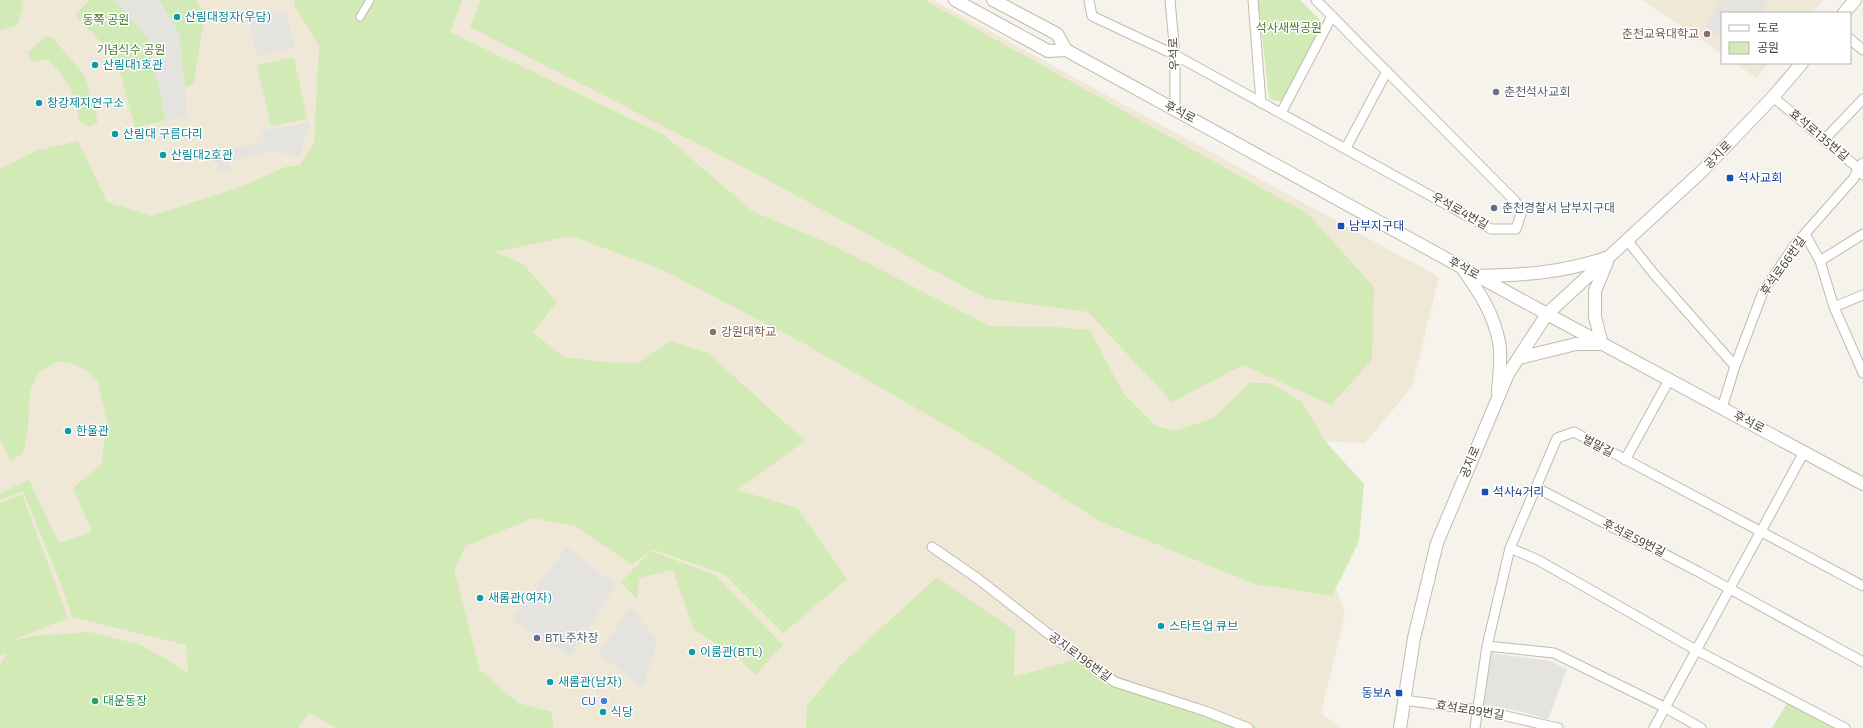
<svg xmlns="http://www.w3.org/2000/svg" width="1863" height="728" viewBox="0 0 1863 728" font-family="'Exo 2','Noto Sans KR',sans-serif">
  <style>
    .education { fill: #efe8d6 }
    .green { fill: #d2eab5 }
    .parking { fill: #e5e3e0 }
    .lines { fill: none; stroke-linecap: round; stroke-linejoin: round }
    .pedestrian-casing { stroke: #c2bbae; stroke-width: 9 }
    .minor-casing { stroke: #c2bbae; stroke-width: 11 }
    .tertiary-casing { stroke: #c2bbae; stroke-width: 14 }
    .pedestrian { stroke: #fff; stroke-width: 7 }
    .minor { stroke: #fff; stroke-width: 9 }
    .tertiary { stroke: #fff; stroke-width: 12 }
    .culture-dot { fill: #0f9aa8; stroke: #fff; stroke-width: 1.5 }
    .education-dot { fill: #8d6e63; stroke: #fff; stroke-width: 1.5 }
    .worship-dot { fill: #6b7280; stroke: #fff; stroke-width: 1.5 }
    .transit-dot { fill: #1a4fb4; stroke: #fff; stroke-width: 1.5 }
    .service-dot { fill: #5c6f8a; stroke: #fff; stroke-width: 1.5 }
    .leisure-dot { fill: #2e9e5b; stroke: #fff; stroke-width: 1.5 }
    .shop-dot { fill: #3f7fe0; stroke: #fff; stroke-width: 1.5 }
    .labels { text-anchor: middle; stroke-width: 3; stroke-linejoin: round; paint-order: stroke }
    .culture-label { font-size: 12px; fill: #0d838f; stroke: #fff; text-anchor: start }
    .park-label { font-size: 12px; fill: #4a7f2a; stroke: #fff }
    .education-label { font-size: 12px; fill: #785e54; stroke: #fff; text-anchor: end }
    .street-label { font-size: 12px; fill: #4b4439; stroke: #fff }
    .worship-label { font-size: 12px; fill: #5b616d; stroke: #fff; text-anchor: start }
    .transit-label { font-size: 12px; fill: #164399; stroke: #fff; text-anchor: start }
    .service-label { font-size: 12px; fill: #4e5e75; stroke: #fff; text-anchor: start }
    .leisure-label { font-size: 12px; fill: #27864d; stroke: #fff; text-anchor: start }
    .shop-label { font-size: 12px; fill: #366cbe; stroke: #fff; text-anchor: end }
  </style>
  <rect width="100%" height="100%" fill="#f6f3ec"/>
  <path class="education" d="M 0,0 L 933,0 L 1439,277 L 1412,387 L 1365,443 L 1311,441 L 1328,565 L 1345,614 L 1321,713 L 1341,728 L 1162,728 L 1047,705 L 1010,728 L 0,728 Z
    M 1643,0 L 1823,0 L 1812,13 L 1722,13 L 1722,54 Z
    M 1735,63 L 1769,63 L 1756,78 Z"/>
  <path class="green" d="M 0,0 L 21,0 L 23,7 L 17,25 L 0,30 Z
    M 89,0 L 114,0 L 147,37 L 166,120 L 135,128 L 121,75 L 111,53 L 75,15 Z
    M 159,0 L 195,0 L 205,12 L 194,83 L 185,88 L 179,34 Z
    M 295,0 L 462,0 L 450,32 L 664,135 L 752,211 L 830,244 L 990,326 L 1055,327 L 1090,330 L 1123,393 L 1156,426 L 1176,431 L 1213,418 L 1250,383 L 1270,383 L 1302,402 L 1325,441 L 1364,484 L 1359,541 L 1332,596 L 1255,584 L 1099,521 L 985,448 L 803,343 L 663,270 L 571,236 L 495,252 L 523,264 L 557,302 L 533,333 L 564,357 L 602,362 L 639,363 L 670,341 L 708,353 L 805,441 L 737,490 L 797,508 L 847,579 L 783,633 L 724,574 L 652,549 L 632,565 L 575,526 L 533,518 L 466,546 L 454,570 L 480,670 L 518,703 L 552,712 L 553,728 L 337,728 L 309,713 L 298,728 L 0,728 L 0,665 L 7,653 L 0,655 L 0,503 L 22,494 L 68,618 L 10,641 L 34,636 L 90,632 L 138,644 L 170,661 L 188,674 L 186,645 L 72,617 L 61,584 L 23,491 L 0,500 L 0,493 L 29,480 L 59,543 L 92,532 L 73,488 L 101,465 L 107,421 L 98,381 L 85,370 L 73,364 L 60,361 L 38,372 L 30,392 L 28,428 L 23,454 L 10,461 L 0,438 L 0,169 L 36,151 L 78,141 L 107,202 L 151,216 L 241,187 L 285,167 L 300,165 L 314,144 L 319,46 L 294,5 Z
    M 481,0 L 925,0 L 1308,214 L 1374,287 L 1372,360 L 1331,405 L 1243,365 L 1172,402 L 1088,312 L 985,298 L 751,171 L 470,27 Z
    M 1258,0 L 1300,0 L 1323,23 L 1282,102 L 1269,99 Z
    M 46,36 L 53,38 L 85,76 L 98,122 L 89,127 L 79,121 C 75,91 67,81 48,59 L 32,62 L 28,52 Z
    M 294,57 L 307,119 L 271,126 L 257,65 Z
    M 651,551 L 715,575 L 783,645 L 755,675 L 738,657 L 694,630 L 673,570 L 639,578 L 637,599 L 621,582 Z
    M 937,577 L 1015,631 L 1014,677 L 1084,657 L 1117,676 L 1260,728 L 806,728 L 807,705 L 842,664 Z
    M 1788,702 L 1836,728 L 1772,728 Z"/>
  <path class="parking" d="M 114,0 L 159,0 L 179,34 L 188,117 L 166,120 L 147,37 Z
    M 1721,0 L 1769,0 L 1761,13 L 1722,13 L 1722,37 L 1705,27 Z
    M 287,12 L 294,48 L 256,56 L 249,18 Z
    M 311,122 L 299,157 L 274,151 L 229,161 L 230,170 L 218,173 L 214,152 L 264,142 L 262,131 Z
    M 567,547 L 616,585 L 571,657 L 512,620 Z
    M 630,607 L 658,640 L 643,687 L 598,655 Z
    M 1490,653 L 1550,661 L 1567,669 L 1548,719 L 1516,710 L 1482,704 Z"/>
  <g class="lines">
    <defs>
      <path id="pedestrian" d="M 360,17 L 370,0"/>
      <path id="minor" d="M 1089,0 L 1092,16 L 1175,55 L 1491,229 L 1516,229 L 1522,211 L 1515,201 L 1316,0
        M 1170,0 L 1175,55 L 1175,109
        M 1253,0 L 1261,103
        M 1850,39 L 1863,50
        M 1773,97 L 1858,168 L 1863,175
        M 1281,113 L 1332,16
        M 1824,140 L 1863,99
        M 1346,148 L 1387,71
        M 1805,234 L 1820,261 L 1834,307 L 1863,373
        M 1627,240 L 1654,274 L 1735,366
        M 1820,261 L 1863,234
        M 1834,307 L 1863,295
        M 1722,408 L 1735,366 L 1763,292 L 1794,246 L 1854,178 L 1858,168 L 1863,163
        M 1625,460 L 1669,380
        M 1537,488 L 1699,572 L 1863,662
        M 932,547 L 977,578 L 1046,632 L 1115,682 L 1205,711 L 1248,728
        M 1510,548 L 1538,560 L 1696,650 L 1845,728
        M 1487,646 L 1554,653 L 1664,707 L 1701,728
        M 1404,700 L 1485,711 L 1558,728
        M 1475,728 L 1487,646 L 1510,548 L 1557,438 L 1574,432 L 1863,586
        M 1654,728 L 1804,452"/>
      <path id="tertiary" d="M 955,0 L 1048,51 L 1066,50
        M 993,0 L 1057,34 L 1066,50 L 1547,314 L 1863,484
        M 1844,13 L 1855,0
        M 1463,269 C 1479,292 1494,314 1499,342 C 1502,358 1499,376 1498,392
        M 1478,276 C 1526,275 1560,273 1606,258
        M 1519,358 L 1576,344 L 1602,344 L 1595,317 L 1595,291 L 1607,262
        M 1400,728 L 1414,638 L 1437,543 L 1508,374 L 1547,314 L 1701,172 L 1773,97 L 1802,63"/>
    </defs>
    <use href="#pedestrian" class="pedestrian-casing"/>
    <use href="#minor" class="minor-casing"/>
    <use href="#tertiary" class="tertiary-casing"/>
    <use href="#pedestrian" class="pedestrian"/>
    <use href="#minor" class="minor"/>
    <use href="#tertiary" class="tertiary"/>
  </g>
  <g class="culture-dot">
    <circle cx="177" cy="17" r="4"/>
    <circle cx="95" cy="65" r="4"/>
    <circle cx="39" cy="103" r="4"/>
    <circle cx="115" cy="134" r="4"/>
    <circle cx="163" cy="155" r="4"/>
    <circle cx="68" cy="431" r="4"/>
    <circle cx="480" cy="598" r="4"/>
    <circle cx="1161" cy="626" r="4"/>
    <circle cx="692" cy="652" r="4"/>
    <circle cx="550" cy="682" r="4"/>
    <circle cx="603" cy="712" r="4"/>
  </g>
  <g class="education-dot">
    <circle cx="1707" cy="34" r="4"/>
    <circle cx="713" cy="332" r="4"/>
  </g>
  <circle class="worship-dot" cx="1496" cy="92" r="4"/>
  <g class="transit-dot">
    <rect x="1726" y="174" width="8" height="8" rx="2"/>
    <rect x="1337" y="222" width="8" height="8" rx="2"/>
    <rect x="1481" y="488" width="8" height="8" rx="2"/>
    <rect x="1395" y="689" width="8" height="8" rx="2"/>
  </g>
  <g class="service-dot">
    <circle cx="1494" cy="208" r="4"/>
    <circle cx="537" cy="638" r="4"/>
  </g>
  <circle class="leisure-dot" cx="95" cy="701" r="4"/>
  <circle class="shop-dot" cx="604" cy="701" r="4"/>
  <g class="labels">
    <g class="culture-label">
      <text x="185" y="21">산림대정자(우담)</text>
      <text x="103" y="69">산림대1호관</text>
      <text x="47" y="107">창강제지연구소</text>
      <text x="123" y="138">산림대 구름다리</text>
      <text x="171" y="159">산림대2호관</text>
      <text x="76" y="435">한울관</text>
      <text x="488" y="602">새롬관(여자)</text>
      <text x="1169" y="630">스타트업 큐브</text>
      <text x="700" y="656">이룸관(BTL)</text>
      <text x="558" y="686">새롬관(남자)</text>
      <text x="611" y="716">식당</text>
    </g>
    <g class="park-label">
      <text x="106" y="24">동쪽 공원</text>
      <text x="1289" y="32">석사새싹공원</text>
      <text x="131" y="54">기념식수 공원</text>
    </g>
    <g class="education-label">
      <text x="1699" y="38">춘천교육대학교</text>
      <text x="721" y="336" text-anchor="start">강원대학교</text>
    </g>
    <g class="street-label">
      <text transform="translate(1174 54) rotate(-93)" y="4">우석로</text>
      <text transform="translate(1180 112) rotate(28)" y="4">후석로</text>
      <text transform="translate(1819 135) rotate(40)" y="4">효석로135번길</text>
      <text transform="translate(1718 155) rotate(-46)" y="4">공지로</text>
      <text transform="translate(1460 211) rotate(29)" y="4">우석로4번길</text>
      <text transform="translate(1783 266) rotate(-55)" y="4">후석로66번길</text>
      <text transform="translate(1464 268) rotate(29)" y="4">후석로</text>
      <text transform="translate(1749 422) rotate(28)" y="4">후석로</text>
      <text transform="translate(1598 446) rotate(28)" y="4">벌말길</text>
      <text transform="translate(1470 462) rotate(-67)" y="4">공지로</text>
      <text transform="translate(1634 538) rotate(27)" y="4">후석로59번길</text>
      <text transform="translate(1080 657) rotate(36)" y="4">공지로196번길</text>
      <text transform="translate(1470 710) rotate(9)" y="4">효석로89번길</text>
    </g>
    <g class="worship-label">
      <text x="1504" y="96">춘천석사교회</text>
    </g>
    <g class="transit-label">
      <text x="1738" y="182">석사교회</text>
      <text x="1349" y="230">남부지구대</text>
      <text x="1493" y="496">석사4거리</text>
      <text x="1391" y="697" text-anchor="end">동보A</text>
    </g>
    <g class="service-label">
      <text x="1502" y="212">춘천경찰서 남부지구대</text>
      <text x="545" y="642">BTL주차장</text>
    </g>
    <g class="leisure-label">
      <text x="103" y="705">대운동장</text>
    </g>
    <g class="shop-label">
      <text x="596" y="705">CU</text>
    </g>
  </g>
  <rect x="1721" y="12" width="130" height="52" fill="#ffffff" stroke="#b7b4b0"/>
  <rect x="1729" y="25" width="20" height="6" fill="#ffffff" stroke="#b7b4b0"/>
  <text x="1757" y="32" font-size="12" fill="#4b4439">도로</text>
  <rect x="1729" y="42" width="20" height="12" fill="#d2eab5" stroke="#b7b4b0"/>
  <text x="1757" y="52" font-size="12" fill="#4b4439">공원</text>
</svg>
